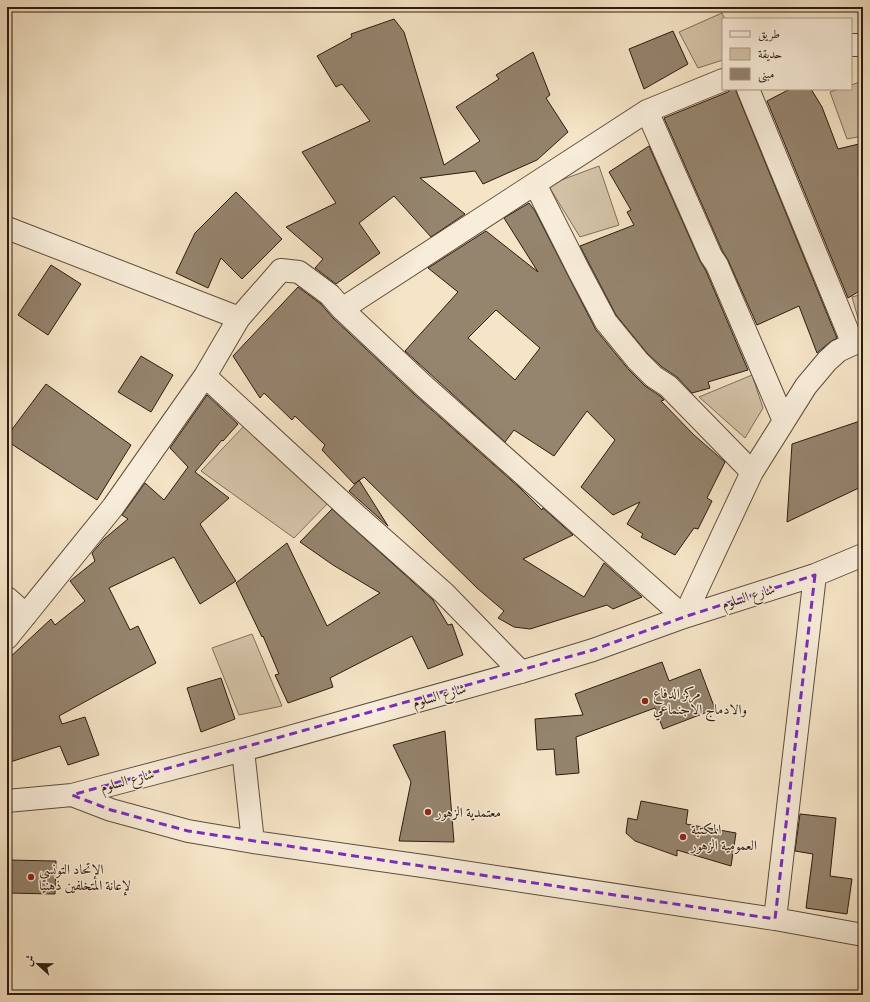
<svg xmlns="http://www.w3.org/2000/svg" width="870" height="1002" viewBox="0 0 870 1002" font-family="'Sorts Mill Goudy',Amiri,serif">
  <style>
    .green { fill: #d3c2a7; stroke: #806e5b }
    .building { fill: #95846e; stroke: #2e1b0f; fill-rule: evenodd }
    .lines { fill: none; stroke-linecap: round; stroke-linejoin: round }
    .minor-casing { stroke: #604d3d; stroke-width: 24 }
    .minor { stroke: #f8edda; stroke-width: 22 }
    .marked { fill: none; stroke: #7b2cbf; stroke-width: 3; stroke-dasharray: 8 5; stroke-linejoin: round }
    .poi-dot { fill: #8f2418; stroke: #f8edda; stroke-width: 1.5 }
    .labels { text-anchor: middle; stroke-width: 3; stroke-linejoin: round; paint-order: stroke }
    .street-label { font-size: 14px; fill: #2e1b0f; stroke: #f8edda }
    .poi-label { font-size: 14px; fill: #2e1b0f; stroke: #f8edda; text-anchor: start }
  </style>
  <rect width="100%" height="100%" fill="#f5e4c6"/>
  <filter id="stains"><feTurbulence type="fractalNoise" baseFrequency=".005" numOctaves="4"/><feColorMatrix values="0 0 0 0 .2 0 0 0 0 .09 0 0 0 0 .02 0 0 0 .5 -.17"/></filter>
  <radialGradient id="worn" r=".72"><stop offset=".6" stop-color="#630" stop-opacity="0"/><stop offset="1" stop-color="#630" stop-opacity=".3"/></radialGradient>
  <path class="green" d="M 722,13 L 725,19 L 723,19 L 723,60 L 698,68 L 679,32 Z
    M 863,81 L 863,136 L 847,139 L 830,92 L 839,89 L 851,89 L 851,85 Z
    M 599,166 L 619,225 L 580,237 L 548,185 Z
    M 863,294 L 863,328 L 861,329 L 852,297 Z
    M 752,375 L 763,408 L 745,438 L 699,397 Z
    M 247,423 L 332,499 L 294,538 L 201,471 Z
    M 252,634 L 282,706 L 239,715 L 212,648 Z"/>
  <path class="building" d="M 394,19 L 404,32 L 444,165 L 480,141 L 456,107 L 499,79 L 496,75 L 533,52 L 550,95 L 546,98 L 568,132 L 537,160 L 483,184 L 475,171 L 420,178 L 465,214 L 431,237 L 394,196 L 359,223 L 380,253 L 336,284 L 315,268 L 323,259 L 286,227 L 336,203 L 302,152 L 370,121 L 342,84 L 336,87 L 317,56 L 352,37 L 351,34 Z
    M 673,31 L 688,64 L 644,89 L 629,49 Z
    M 731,89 L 735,89 L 736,91 L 837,338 L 830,342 L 817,353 L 799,306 L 757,325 L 728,260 L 722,250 L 664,118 L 728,92 Z
    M 790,89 L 811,89 L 822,107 L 838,149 L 863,143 L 863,289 L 848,298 L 767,101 Z
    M 649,146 L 700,261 L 706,271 L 748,370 L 708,382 L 710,388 L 692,393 L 677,377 L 662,367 L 647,353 L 616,315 L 580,246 L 634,225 L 627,212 L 631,210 L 609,172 Z
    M 236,192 L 282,239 L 242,279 L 221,258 L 208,288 L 176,273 L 195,233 Z
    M 529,203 L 535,211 L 596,330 L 629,370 L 645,386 L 660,396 L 664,400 L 661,401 L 694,435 L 725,462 L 707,498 L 712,501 L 698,529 L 694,528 L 675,555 L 641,537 L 643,534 L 627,524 L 640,502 L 613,515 L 581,487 L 615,440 L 587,411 L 554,456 L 514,430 L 505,442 L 405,351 L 458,292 L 428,268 L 486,231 L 538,272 L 504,218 ZM 496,310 L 540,348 L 515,380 L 468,338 Z
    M 51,265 L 81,284 L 48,335 L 18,315 Z
    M 298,287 L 321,304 L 333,318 L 415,395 L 520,488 L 542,510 L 543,508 L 573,535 L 523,559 L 584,597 L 604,563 L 642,597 L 613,609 L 607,605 L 530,629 L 514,627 L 498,618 L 504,611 L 477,588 L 364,477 L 354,484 L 322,450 L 325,445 L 295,416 L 292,420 L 264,393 L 260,398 L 233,356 Z
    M 141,356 L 173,375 L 151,412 L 118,392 Z
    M 46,384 L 131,445 L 97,500 L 7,441 L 7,436 Z
    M 207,395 L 238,424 L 223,441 L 222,440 L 195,472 L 229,498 L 200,524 L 236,581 L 200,604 L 174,557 L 109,588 L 130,630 L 138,626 L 156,663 L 59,716 L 62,724 L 85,717 L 99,755 L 68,765 L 60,746 L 7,763 L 7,660 L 51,619 L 55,625 L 85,601 L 70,581 L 95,561 L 92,553 L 104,539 L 128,519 L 122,515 L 145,483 L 164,500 L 188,467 L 170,448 Z
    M 863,420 L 863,486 L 787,522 L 792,444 Z
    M 359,480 L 388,526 L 349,491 Z
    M 332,509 L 433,600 L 448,625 L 452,624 L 463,655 L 428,669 L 412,636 L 330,678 L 333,687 L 288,703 L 275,675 L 279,674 L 263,636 L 262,637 L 236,583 L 287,543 L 327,626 L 380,593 L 333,565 L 300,542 Z
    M 662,662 L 669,681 L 700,669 L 715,709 L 663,729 L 655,708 L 576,737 L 579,773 L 556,775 L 554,749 L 537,750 L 535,719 L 583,715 L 575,694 Z
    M 221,678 L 235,719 L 201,732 L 187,688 Z
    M 445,731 L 454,842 L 399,841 L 411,782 L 393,745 Z
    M 641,801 L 688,810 L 686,824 L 736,833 L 731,866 L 677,850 L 677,856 L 635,841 L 626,833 L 628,818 L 637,820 Z
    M 800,814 L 836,818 L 830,876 L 852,879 L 847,914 L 806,908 L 813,854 L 795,851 Z
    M 7,860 L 56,861 L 55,894 L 7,893 Z"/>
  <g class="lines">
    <defs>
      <path id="minor" d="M 851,45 L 863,45
        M 748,89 L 853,344
        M 647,111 L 711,256 L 717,265 L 784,421
        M 535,184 L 579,271 L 606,322 L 638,361 L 654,377 L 668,386 L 752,472
        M 7,228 L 239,318
        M 342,309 L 647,111 L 723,80
        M 205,376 L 356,515 L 444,593 L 521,672
        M 7,598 L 26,615
        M 7,638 L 113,507 L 205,376 L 239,318 L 281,270 L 299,272 L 330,295 L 342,309 L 424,386 L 684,617 L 752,472 L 806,386 L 827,361 L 838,351 L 853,344 L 863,342
        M 243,750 L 253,842
        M 72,795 L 111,810 L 188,831 L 253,842 L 430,867 L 775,919 L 863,935
        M 7,801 L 72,795 L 243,750 L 521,672 L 593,650 L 684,617 L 815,575 L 863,555
        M 775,919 L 815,575"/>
    </defs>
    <use href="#minor" class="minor-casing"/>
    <use href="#minor" class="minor"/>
  </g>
  <path class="marked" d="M 815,575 L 775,919 L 188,831 L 111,810 L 72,795 L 593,650 L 684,617 Z"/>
  <g class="poi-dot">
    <circle cx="645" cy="701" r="4"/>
    <circle cx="428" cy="812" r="4"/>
    <circle cx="683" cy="837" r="4"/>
    <circle cx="31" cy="877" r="4"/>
  </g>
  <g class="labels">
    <g class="street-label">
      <text transform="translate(748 596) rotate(-17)" y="5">شارع السلوم</text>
      <text transform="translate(439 695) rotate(-16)" y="5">شارع السلوم</text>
      <text transform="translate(127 780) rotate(-15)" y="5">شارع السلوم</text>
    </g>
    <g class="poi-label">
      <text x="653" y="698">مركز الدفاع<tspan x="653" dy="16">والادماج الاجنماعي</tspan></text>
      <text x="436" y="817">معتمدية الزهور</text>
      <text x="691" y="834">المكتبة<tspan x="691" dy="16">العمومية الزهور</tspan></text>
      <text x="39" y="874">الإتحاد التونسي<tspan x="39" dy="16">لإعانة المتخلفين ذهنيا</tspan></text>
    </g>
  </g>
  <rect width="870" height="1002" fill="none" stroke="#f5e4c6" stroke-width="24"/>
  <rect x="8" y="8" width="854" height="986" fill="none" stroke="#2e1b0f" stroke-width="2"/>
  <rect x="12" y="12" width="846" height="978" fill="none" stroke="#2e1b0f"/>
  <rect x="722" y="18" width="130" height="72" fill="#f8edda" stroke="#a79989"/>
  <rect x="730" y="31" width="20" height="6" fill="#f8edda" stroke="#a79989"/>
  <text x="758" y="38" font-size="12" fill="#2e1b0f">طريق</text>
  <rect x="730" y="48" width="20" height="12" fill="#d3c2a7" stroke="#a79989"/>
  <text x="758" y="58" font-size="12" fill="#2e1b0f">حديقة</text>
  <rect x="730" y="68" width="20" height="12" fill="#95846e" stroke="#a79989"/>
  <text x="758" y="78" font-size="12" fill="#2e1b0f">مبنى</text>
  <g transform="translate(38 964) rotate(292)" stroke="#f8edda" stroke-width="3" paint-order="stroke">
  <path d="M0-3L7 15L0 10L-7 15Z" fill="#2e1b0f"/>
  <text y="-6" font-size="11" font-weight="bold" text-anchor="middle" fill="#2e1b0f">ش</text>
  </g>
  <rect width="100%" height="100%" filter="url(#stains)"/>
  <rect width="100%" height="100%" fill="url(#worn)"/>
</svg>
